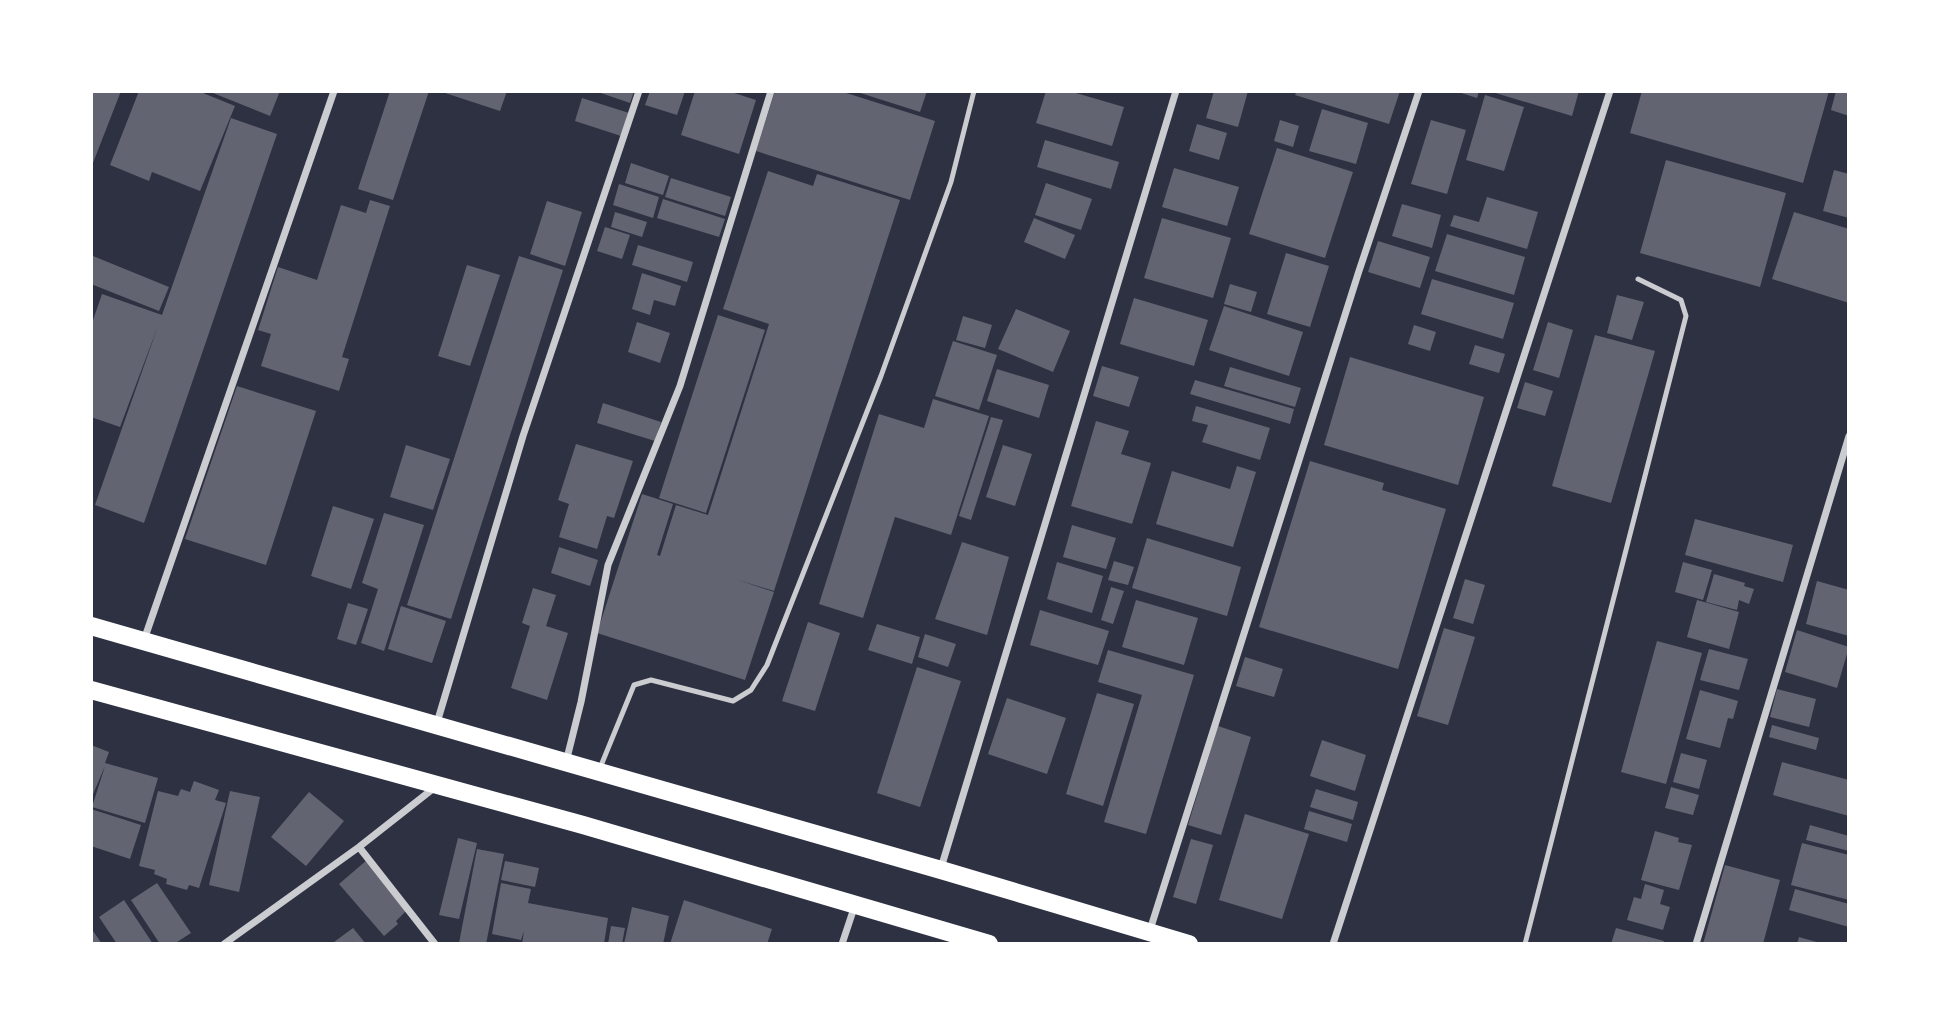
<svg xmlns="http://www.w3.org/2000/svg" width="1940" height="1035" viewBox="0 0 1940 1035" font-family="'IBM Plex Sans',sans-serif">
  <style>
    .building { fill: #626471 }
    .lines { fill: none; stroke-linecap: round; stroke-linejoin: round }
    .service { stroke: #caccd0; stroke-width: 5 }
    .minor { stroke: #caccd0; stroke-width: 7 }
    .primary { stroke: #fff; stroke-width: 18 }
  </style>
  <rect width="100%" height="100%" fill="#2d3142"/>
  <path class="building" d="M 91,91 L 121,91 L 91,168 Z
    M 139,91 L 198,91 L 235,106 L 200,191 L 152,172 L 149,181 L 110,165 Z
    M 214,91 L 280,91 L 270,116 L 213,93 Z
    M 390,91 L 429,91 L 393,200 L 358,189 Z
    M 439,91 L 507,91 L 500,111 Z
    M 595,91 L 634,91 L 630,103 Z
    M 650,91 L 685,91 L 677,115 L 645,105 Z
    M 695,91 L 728,91 L 756,100 L 739,154 L 681,135 Z
    M 775,91 L 840,91 L 935,121 L 910,200 L 756,151 Z
    M 854,91 L 927,91 L 920,112 Z
    M 1046,91 L 1069,91 L 1124,107 L 1112,146 L 1036,123 Z
    M 1214,91 L 1248,91 L 1238,127 L 1206,118 Z
    M 1297,91 L 1400,91 L 1389,124 L 1295,95 Z
    M 1455,91 L 1479,91 L 1477,98 Z
    M 1489,91 L 1579,91 L 1572,116 Z
    M 1642,91 L 1829,91 L 1803,183 L 1630,133 Z
    M 1836,91 L 1849,91 L 1849,116 L 1831,110 Z
    M 1485,95 L 1524,107 L 1504,171 L 1466,160 Z
    M 582,98 L 629,113 L 621,136 L 575,121 Z
    M 1322,109 L 1368,123 L 1356,164 L 1309,151 Z
    M 231,118 L 277,134 L 144,523 L 95,505 L 158,326 L 120,427 L 91,417 L 91,326 L 102,294 L 162,315 Z
    M 1280,120 L 1299,126 L 1293,147 L 1274,141 Z
    M 1431,120 L 1466,130 L 1447,194 L 1411,184 Z
    M 1197,124 L 1227,133 L 1219,160 L 1189,151 Z
    M 1045,140 L 1119,162 L 1111,189 L 1037,167 Z
    M 1277,148 L 1353,172 L 1325,258 L 1249,234 Z
    M 1666,160 L 1786,193 L 1760,287 L 1640,253 Z
    M 631,163 L 669,176 L 663,195 L 625,183 Z
    M 1174,168 L 1239,187 L 1227,226 L 1162,207 Z
    M 1834,170 L 1849,174 L 1849,218 L 1823,211 Z
    M 768,171 L 813,186 L 817,174 L 900,200 L 774,591 L 738,580 L 774,592 L 745,680 L 597,633 L 642,494 L 673,504 L 657,555 L 660,556 L 676,505 L 708,515 L 769,324 L 723,309 Z
    M 671,178 L 731,197 L 725,216 L 665,197 Z
    M 1046,183 L 1092,199 L 1081,230 L 1035,215 Z
    M 619,184 L 659,197 L 653,218 L 613,205 Z
    M 1487,197 L 1538,212 L 1527,249 L 1450,226 L 1454,215 L 1479,222 Z
    M 663,199 L 725,219 L 719,237 L 657,218 Z
    M 370,200 L 390,206 L 342,357 L 349,359 L 339,391 L 261,366 L 271,334 L 258,330 L 278,267 L 317,280 L 341,205 L 366,213 Z
    M 547,201 L 582,212 L 565,266 L 530,254 Z
    M 1402,204 L 1441,215 L 1432,248 L 1392,236 Z
    M 615,212 L 647,222 L 642,237 L 611,227 Z
    M 1794,212 L 1849,229 L 1849,303 L 1772,279 Z
    M 1034,218 L 1075,235 L 1065,259 L 1024,242 Z
    M 1162,218 L 1231,238 L 1213,298 L 1144,278 Z
    M 605,227 L 630,235 L 622,259 L 597,251 Z
    M 1447,234 L 1525,257 L 1514,295 L 1435,271 Z
    M 1378,241 L 1430,257 L 1420,288 L 1368,272 Z
    M 638,245 L 693,262 L 687,282 L 632,265 Z
    M 1286,253 L 1329,266 L 1310,327 L 1267,314 Z
    M 93,256 L 169,287 L 159,311 L 91,284 L 91,262 Z
    M 519,256 L 563,270 L 451,619 L 407,605 Z
    M 467,265 L 500,275 L 470,366 L 438,356 Z
    M 642,273 L 681,286 L 675,306 L 654,300 L 650,315 L 632,309 Z
    M 1432,279 L 1514,303 L 1503,339 L 1421,314 Z
    M 1230,284 L 1257,292 L 1251,312 L 1224,304 Z
    M 1617,295 L 1644,302 L 1632,340 L 1607,333 Z
    M 1134,298 L 1208,320 L 1194,366 L 1120,344 Z
    M 1224,306 L 1303,332 L 1289,376 L 1209,350 Z
    M 1016,309 L 1070,331 L 1053,372 L 998,349 Z
    M 718,315 L 765,330 L 706,513 L 659,498 Z
    M 963,316 L 992,325 L 985,348 L 956,340 Z
    M 637,322 L 670,333 L 660,363 L 628,352 Z
    M 1548,322 L 1573,330 L 1559,378 L 1533,370 Z
    M 1414,325 L 1436,332 L 1430,351 L 1408,344 Z
    M 1595,335 L 1655,351 L 1611,503 L 1552,486 Z
    M 953,341 L 997,355 L 979,410 L 935,396 Z
    M 1475,345 L 1505,354 L 1499,373 L 1469,364 Z
    M 1350,357 L 1484,397 L 1458,485 L 1324,445 Z
    M 1102,366 L 1139,377 L 1129,407 L 1093,396 Z
    M 1230,367 L 1301,388 L 1295,407 L 1224,386 Z
    M 997,369 L 1049,385 L 1039,418 L 987,401 Z
    M 1195,380 L 1294,409 L 1290,424 L 1190,394 Z
    M 1525,382 L 1553,391 L 1545,416 L 1517,408 Z
    M 237,386 L 316,411 L 266,565 L 185,539 Z
    M 933,399 L 989,416 L 951,535 L 895,517 L 863,618 L 819,604 L 879,414 L 924,428 Z
    M 603,403 L 661,422 L 655,441 L 597,423 Z
    M 1196,406 L 1270,428 L 1260,460 L 1202,442 L 1208,425 L 1192,421 Z
    M 991,417 L 1003,420 L 971,520 L 959,516 Z
    M 1096,421 L 1129,431 L 1121,454 L 1151,463 L 1132,524 L 1071,506 Z
    M 576,444 L 633,461 L 614,518 L 607,516 L 597,549 L 559,537 L 569,504 L 558,500 Z
    M 406,445 L 450,459 L 433,510 L 390,497 Z
    M 1003,445 L 1032,454 L 1015,506 L 986,497 Z
    M 1310,461 L 1384,483 L 1382,490 L 1446,509 L 1398,669 L 1259,627 Z
    M 1237,466 L 1256,472 L 1233,547 L 1156,524 L 1172,471 L 1230,489 Z
    M 333,506 L 374,519 L 351,589 L 311,576 Z
    M 384,513 L 424,525 L 384,651 L 361,643 L 378,589 L 362,583 Z
    M 1695,519 L 1793,545 L 1783,582 L 1685,555 Z
    M 1072,525 L 1116,538 L 1106,569 L 1063,557 Z
    M 1147,538 L 1241,567 L 1227,616 L 1132,588 Z
    M 962,542 L 1009,557 L 987,635 L 935,619 Z
    M 559,547 L 598,560 L 590,586 L 551,573 Z
    M 1114,561 L 1134,567 L 1128,585 L 1108,580 Z
    M 1057,562 L 1103,576 L 1092,613 L 1047,599 Z
    M 1683,562 L 1712,570 L 1703,600 L 1675,592 Z
    M 1714,574 L 1745,583 L 1744,586 L 1754,589 L 1749,604 L 1739,600 L 1737,610 L 1706,602 Z
    M 1465,579 L 1485,585 L 1473,624 L 1453,618 Z
    M 1817,581 L 1849,590 L 1849,636 L 1806,624 Z
    M 1111,587 L 1124,591 L 1113,624 L 1101,620 Z
    M 533,588 L 556,595 L 546,626 L 568,633 L 547,700 L 511,688 L 530,626 L 522,623 Z
    M 1136,600 L 1198,618 L 1184,665 L 1122,647 Z
    M 1697,600 L 1739,612 L 1729,649 L 1687,637 Z
    M 348,603 L 368,609 L 356,645 L 337,639 Z
    M 401,606 L 446,621 L 432,663 L 388,649 Z
    M 1040,610 L 1109,631 L 1098,665 L 1030,645 Z
    M 808,622 L 840,633 L 815,711 L 782,701 Z
    M 877,624 L 920,637 L 912,664 L 868,650 Z
    M 1444,628 L 1475,637 L 1448,725 L 1417,716 Z
    M 1797,630 L 1849,647 L 1837,688 L 1785,672 Z
    M 925,634 L 956,644 L 948,667 L 918,657 Z
    M 1657,641 L 1702,653 L 1666,784 L 1621,772 Z
    M 1709,649 L 1748,659 L 1739,690 L 1700,680 Z
    M 1108,650 L 1194,675 L 1146,834 L 1104,822 L 1142,695 L 1098,682 Z
    M 1245,657 L 1283,669 L 1274,697 L 1236,686 Z
    M 917,667 L 961,681 L 920,807 L 877,793 Z
    M 1777,689 L 1816,699 L 1809,727 L 1770,717 Z
    M 1700,690 L 1738,701 L 1733,719 L 1728,718 L 1720,748 L 1686,739 Z
    M 1097,693 L 1134,704 L 1103,806 L 1066,794 Z
    M 1007,698 L 1066,718 L 1047,774 L 988,754 Z
    M 1772,725 L 1819,738 L 1816,750 L 1769,737 Z
    M 1218,726 L 1251,737 L 1221,835 L 1188,825 Z
    M 1322,740 L 1366,755 L 1355,791 L 1310,776 Z
    M 91,745 L 109,752 L 105,763 L 158,778 L 145,823 L 92,807 L 105,766 L 91,799 Z
    M 1681,753 L 1707,760 L 1699,789 L 1673,782 Z
    M 1782,762 L 1849,780 L 1849,816 L 1773,795 Z
    M 194,781 L 219,790 L 215,800 L 226,803 L 199,888 L 189,885 L 187,890 L 166,884 L 167,879 L 154,874 L 155,870 L 139,866 L 158,791 L 178,796 L 181,789 L 190,792 Z
    M 1671,787 L 1699,795 L 1693,815 L 1665,808 Z
    M 1316,789 L 1358,802 L 1353,820 L 1310,807 Z
    M 230,791 L 260,797 L 239,892 L 209,885 Z
    M 309,792 L 344,821 L 306,866 L 271,837 Z
    M 91,809 L 141,825 L 130,859 L 91,846 Z
    M 1309,811 L 1352,824 L 1347,842 L 1304,829 Z
    M 1245,814 L 1309,834 L 1282,919 L 1219,900 Z
    M 1810,825 L 1849,836 L 1849,851 L 1806,840 Z
    M 1655,831 L 1679,838 L 1678,842 L 1692,845 L 1679,890 L 1641,880 Z
    M 458,838 L 477,843 L 459,919 L 439,915 Z
    M 1191,839 L 1213,845 L 1196,904 L 1173,897 Z
    M 1802,843 L 1849,855 L 1849,900 L 1791,885 Z
    M 477,849 L 504,854 L 486,944 L 465,944 L 459,943 Z
    M 367,860 L 406,911 L 396,921 L 398,924 L 384,936 L 339,884 Z
    M 505,861 L 539,868 L 535,887 L 501,880 Z
    M 1725,865 L 1780,880 L 1763,944 L 1703,944 Z
    M 157,883 L 191,933 L 174,944 L 160,944 L 131,900 Z
    M 501,883 L 531,889 L 528,903 L 608,918 L 604,944 L 522,944 L 524,931 L 521,940 L 492,934 Z
    M 1645,884 L 1664,890 L 1660,904 L 1670,907 L 1663,930 L 1627,920 L 1634,897 L 1641,899 Z
    M 1795,889 L 1849,904 L 1849,927 L 1789,910 Z
    M 124,900 L 153,944 L 117,944 L 99,917 Z
    M 684,900 L 772,929 L 767,944 L 670,944 Z
    M 632,907 L 669,916 L 663,944 L 624,944 Z
    M 611,926 L 625,928 L 622,944 L 608,944 Z
    M 91,928 L 102,944 L 91,944 Z
    M 353,928 L 366,944 L 336,944 L 334,942 Z
    M 1616,928 L 1664,941 L 1663,944 L 1611,944 Z
    M 1799,937 L 1820,943 L 1820,944 L 1797,944 Z"/>
  <g class="lines">
    <path class="service" d="M 600,768 L 634,685 L 651,680 L 733,701 L 751,690 L 767,665 L 881,376 L 951,182 L 974,91
      M 1525,944 L 1686,316 L 1681,300 L 1638,279"/>
    <path class="minor" d="M 144,640 L 334,91
      M 436,726 L 523,436 L 639,91
      M 566,762 L 581,702 L 608,565 L 680,386 L 771,91
      M 359,847 L 435,944
      M 941,868 L 1176,91
      M 1150,930 L 1358,274 L 1419,91
      M 224,944 L 359,847 L 434,788
      M 842,944 L 855,905
      M 1333,944 L 1610,91
      M 1696,944 L 1849,436"/>
    <path class="primary" d="M 91,626 L 941,870 L 1189,944
      M 91,690 L 583,825 L 989,944"/>
  </g>
  <rect width="1940" height="1035" fill="none" stroke="#ffffff" stroke-width="186"/>
</svg>
